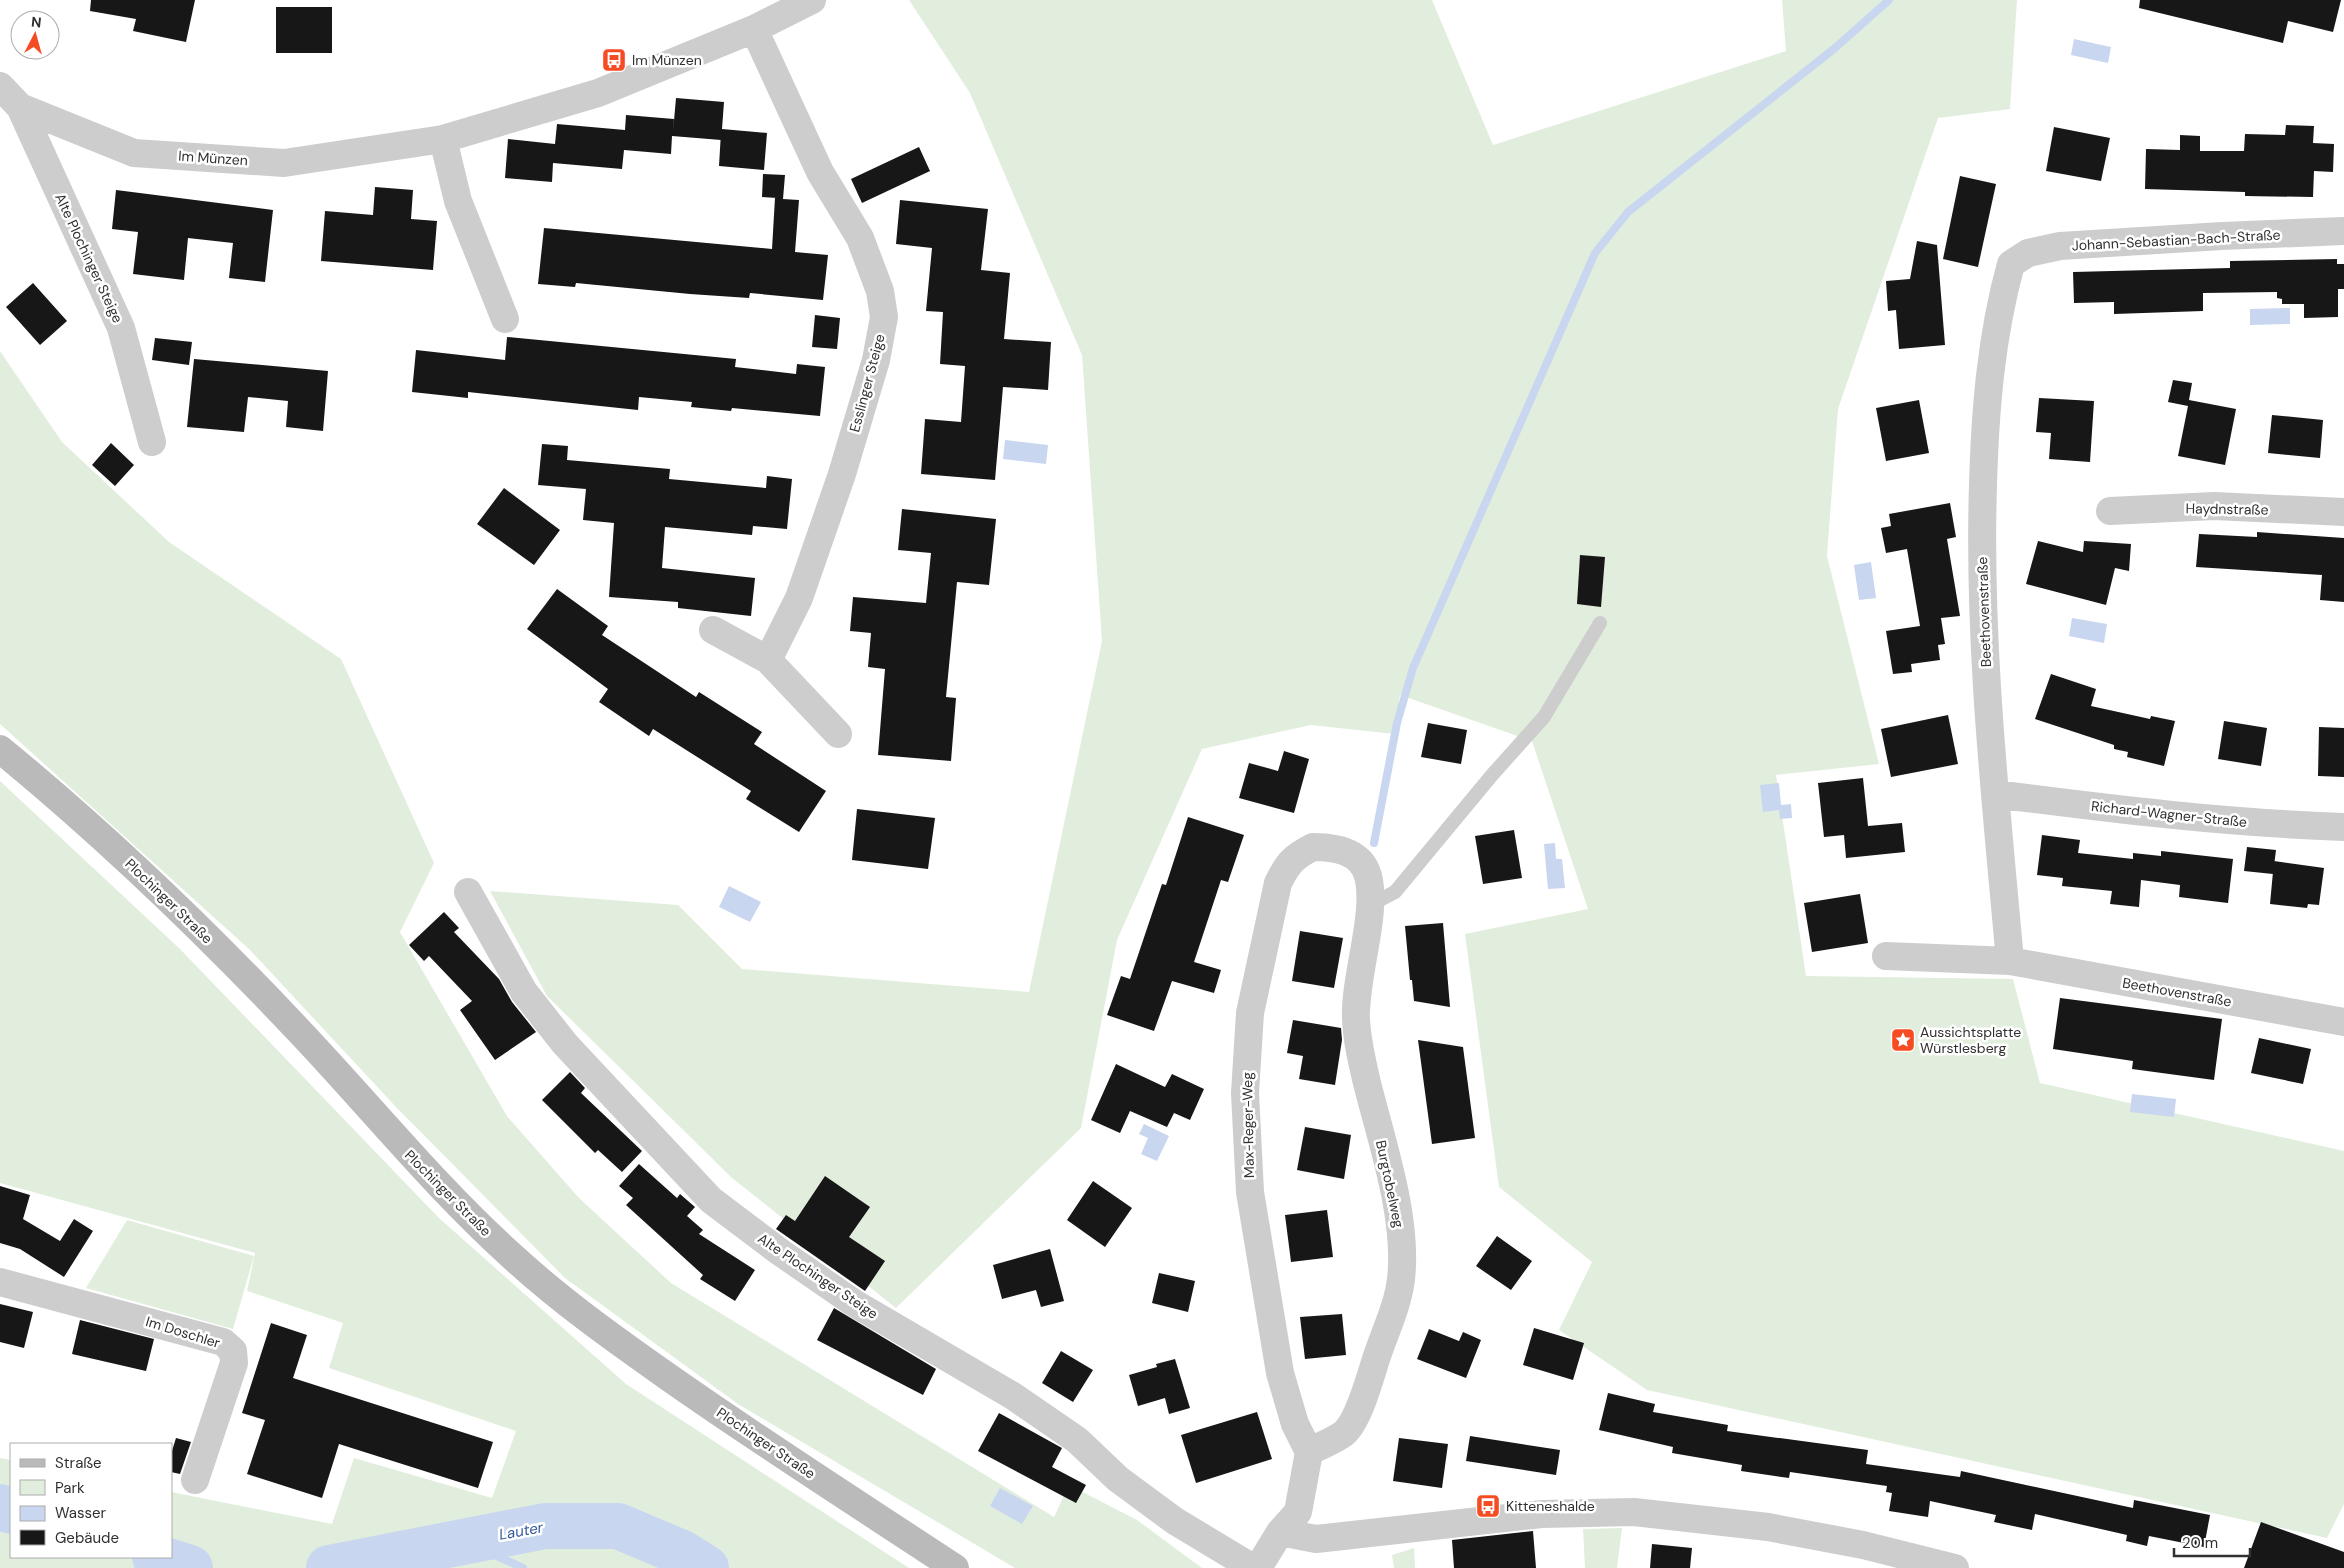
<svg xmlns="http://www.w3.org/2000/svg" width="2344" height="1568" viewBox="0 0 2344 1568" font-family="'DM Sans',sans-serif">
  <style>
    .green { fill: #e2eedd }
    .water { fill: #c8d6f0 }
    .lines { fill: none; stroke-linecap: round; stroke-linejoin: round }
    .stream { stroke: #c8d6f0; stroke-width: 8 }
    .river { stroke: #c8d6f0; stroke-width: 46 }
    .building { fill: #171717 }
    .lane { stroke: #cdcdcd; stroke-width: 14 }
    .street { stroke: #cdcdcd; stroke-width: 28 }
    .secondary { stroke: #bababa; stroke-width: 28 }
    .labels { text-anchor: middle; stroke-width: 5; stroke-linejoin: round; paint-order: stroke }
    .poi-label { font-size: 14px; fill: #303030; stroke: #fff; text-anchor: start }
    .street-label { font-size: 14px; fill: #303030; stroke: #fff }
    .water-label { font-size: 15px; font-style: italic; fill: #35599b; stroke: #fff }
  </style>
  <rect width="100%" height="100%" fill="#fff"/>
  <path class="green" d="M 909,0 L 1432,0 L 1493,145 L 1786,51 L 1782,0 L 2017,0 L 2010,109 L 1938,118 L 1838,409 L 1827,556 L 1879,764 L 1776,775 L 1806,976 L 2013,979 L 2040,1083 L 2344,1151 L 2344,1504 L 2327,1538 L 1647,1390 L 1559,1330 L 1592,1262 L 1499,1187 L 1465,934 L 1588,909 L 1532,741 L 1400,695 L 1394,734 L 1311,725 L 1202,749 L 1117,940 L 1081,1128 L 896,1308 L 732,1178 L 547,996 L 490,891 L 678,905 L 742,969 L 1029,992 L 1102,641 L 1082,355 L 970,93 Z
    M 0,351 L 62,442 L 169,542 L 341,659 L 434,863 L 400,932 L 507,1116 L 579,1198 L 671,1283 L 1054,1517 L 1069,1485 L 1137,1520 L 1202,1568 L 1015,1568 L 738,1404 L 565,1278 L 396,1107 L 249,949 L 0,724 Z
    M 0,781 L 180,949 L 439,1218 L 626,1384 L 909,1568 L 0,1568 L 0,1458 L 11,1460 L 11,1557 L 171,1557 L 171,1492 L 332,1524 L 354,1458 L 492,1498 L 516,1431 L 329,1368 L 343,1323 L 247,1291 L 255,1253 L 0,1183 Z
    M 127,1220 L 254,1256 L 233,1329 L 86,1288 Z
    M 1622,1528 L 1617,1568 L 1585,1568 L 1583,1529 Z
    M 1414,1548 L 1415,1568 L 1394,1568 L 1392,1555 Z"/>
  <path class="water" d="M 2074,39 L 2111,47 L 2108,63 L 2071,55 Z
    M 2290,308 L 2290,324 L 2250,325 L 2250,309 Z
    M 1005,440 L 1048,445 L 1046,464 L 1003,459 Z
    M 1871,562 L 1876,598 L 1859,600 L 1854,565 Z
    M 2072,618 L 2107,624 L 2104,643 L 2069,636 Z
    M 1779,783 L 1781,805 L 1791,804 L 1792,818 L 1780,819 L 1779,810 L 1763,812 L 1760,785 Z
    M 1555,843 L 1556,859 L 1562,859 L 1565,888 L 1548,889 L 1544,844 Z
    M 729,886 L 761,902 L 750,922 L 719,907 Z
    M 2132,1094 L 2176,1099 L 2174,1117 L 2130,1112 Z
    M 1144,1124 L 1169,1136 L 1157,1161 L 1141,1154 L 1148,1138 L 1139,1134 Z
    M 1000,1488 L 1033,1506 L 1022,1524 L 990,1506 Z"/>
  <g class="lines">
    <path class="stream" d="M 1374,843 L 1397,723 L 1413,668 L 1595,253 L 1628,212 L 1835,48 L 1889,0
      M 464,1541 L 523,1568"/>
    <path class="river" d="M 0,1507 L 11,1511
      M 155,1557 L 190,1568
      M 329,1568 L 545,1526 L 618,1526 L 682,1553 L 706,1568"/>
  </g>
  <path class="building" d="M 91,0 L 195,0 L 186,42 L 133,31 L 136,19 L 90,11 Z
    M 2140,0 L 2341,0 L 2333,32 L 2288,21 L 2283,43 L 2139,8 Z
    M 276,7 L 332,7 L 332,53 L 276,53 Z
    M 676,98 L 724,102 L 722,129 L 767,133 L 764,170 L 719,166 L 721,132 L 721,140 L 672,136 L 671,154 L 624,150 L 622,169 L 553,163 L 552,182 L 505,178 L 508,139 L 555,144 L 557,124 L 625,130 L 626,115 L 674,119 L 673,132 Z
    M 2286,125 L 2314,126 L 2313,143 L 2334,144 L 2333,172 L 2314,171 L 2313,197 L 2245,196 L 2245,192 L 2145,189 L 2146,149 L 2180,150 L 2180,135 L 2200,136 L 2200,151 L 2244,151 L 2245,134 L 2285,135 Z
    M 2054,127 L 2110,138 L 2101,181 L 2046,171 Z
    M 919,147 L 930,171 L 862,203 L 851,179 Z
    M 763,174 L 785,175 L 783,199 L 799,200 L 795,252 L 828,255 L 823,300 L 750,293 L 749,298 L 690,294 L 576,283 L 575,287 L 538,284 L 544,228 L 772,249 L 775,198 L 777,198 L 762,197 Z
    M 1960,176 L 1996,184 L 1978,267 L 1943,259 Z
    M 375,187 L 413,190 L 411,219 L 437,221 L 433,270 L 321,261 L 325,211 L 373,215 Z
    M 116,190 L 273,210 L 265,282 L 229,278 L 233,243 L 188,238 L 184,280 L 133,274 L 138,232 L 112,229 Z
    M 900,200 L 988,209 L 981,270 L 1010,273 L 1004,339 L 1051,342 L 1048,390 L 1003,387 L 995,480 L 921,474 L 925,419 L 961,422 L 965,366 L 940,364 L 943,312 L 926,311 L 932,248 L 896,244 Z
    M 1917,241 L 1937,245 L 1945,345 L 1899,349 L 1896,310 L 1888,311 L 1886,281 L 1910,279 Z
    M 2337,259 L 2337,264 L 2344,264 L 2344,289 L 2338,289 L 2338,317 L 2304,318 L 2304,304 L 2282,304 L 2282,299 L 2277,298 L 2277,292 L 2203,293 L 2203,311 L 2114,314 L 2114,302 L 2074,303 L 2073,272 L 2230,268 L 2230,261 Z
    M 33,283 L 67,321 L 40,345 L 6,307 Z
    M 815,315 L 840,318 L 837,349 L 812,347 Z
    M 507,337 L 736,359 L 735,367 L 796,374 L 797,364 L 825,367 L 820,416 L 732,408 L 731,411 L 691,407 L 692,402 L 639,397 L 638,410 L 468,392 L 468,398 L 412,392 L 416,350 L 505,360 Z
    M 155,338 L 192,342 L 189,365 L 152,360 Z
    M 194,359 L 328,371 L 323,431 L 286,427 L 288,401 L 248,397 L 244,432 L 187,427 Z
    M 2173,380 L 2192,383 L 2189,400 L 2236,409 L 2225,465 L 2178,456 L 2188,406 L 2168,402 Z
    M 2039,398 L 2094,401 L 2090,462 L 2049,459 L 2051,433 L 2036,432 Z
    M 1919,400 L 1929,453 L 1886,461 L 1876,408 Z
    M 2272,415 L 2323,420 L 2320,458 L 2268,453 Z
    M 111,443 L 134,465 L 115,486 L 92,465 Z
    M 542,444 L 568,446 L 567,460 L 670,469 L 669,479 L 766,488 L 767,476 L 792,479 L 787,529 L 753,526 L 752,535 L 665,527 L 662,568 L 755,578 L 751,616 L 678,608 L 678,602 L 609,597 L 614,523 L 583,520 L 586,489 L 538,485 Z
    M 504,488 L 560,530 L 534,565 L 477,524 Z
    M 1950,503 L 1956,537 L 1947,539 L 1960,616 L 1941,618 L 1945,644 L 1938,645 L 1940,660 L 1911,664 L 1912,672 L 1893,674 L 1886,631 L 1920,626 L 1907,549 L 1886,553 L 1881,528 L 1891,526 L 1889,514 Z
    M 902,509 L 996,519 L 989,585 L 957,582 L 946,697 L 956,698 L 951,761 L 878,755 L 885,669 L 868,667 L 871,633 L 850,631 L 853,597 L 926,603 L 931,553 L 898,550 Z
    M 2257,532 L 2344,538 L 2344,602 L 2320,600 L 2322,575 L 2196,567 L 2199,534 L 2257,537 Z
    M 2038,541 L 2083,552 L 2084,541 L 2131,544 L 2129,571 L 2115,568 L 2106,605 L 2026,584 Z
    M 1580,555 L 1605,557 L 1601,607 L 1577,604 Z
    M 557,589 L 608,626 L 602,635 L 696,697 L 699,692 L 762,732 L 754,744 L 826,791 L 799,832 L 746,799 L 751,791 L 653,729 L 649,736 L 599,702 L 608,689 L 527,629 Z
    M 2051,674 L 2096,689 L 2091,706 L 2150,719 L 2151,716 L 2175,721 L 2164,766 L 2127,757 L 2128,752 L 2114,749 L 2114,745 L 2035,719 Z
    M 1948,715 L 1958,764 L 1891,777 L 1881,729 Z
    M 2224,721 L 2267,728 L 2261,766 L 2218,759 Z
    M 1428,723 L 1467,730 L 1461,764 L 1421,757 Z
    M 2319,727 L 2344,728 L 2344,777 L 2318,776 Z
    M 1284,751 L 1309,759 L 1294,813 L 1239,798 L 1249,763 L 1278,771 Z
    M 1863,778 L 1868,826 L 1902,823 L 1905,852 L 1846,858 L 1844,835 L 1824,837 L 1818,783 Z
    M 857,809 L 935,818 L 928,869 L 852,860 Z
    M 1188,817 L 1244,835 L 1228,882 L 1221,880 L 1194,962 L 1221,970 L 1214,993 L 1172,981 L 1154,1031 L 1107,1015 L 1121,976 L 1130,979 L 1162,884 L 1166,885 Z
    M 1514,830 L 1522,878 L 1483,884 L 1475,836 Z
    M 2042,835 L 2080,840 L 2078,853 L 2133,859 L 2133,853 L 2161,856 L 2161,851 L 2233,859 L 2228,903 L 2179,897 L 2180,885 L 2141,880 L 2139,907 L 2110,904 L 2112,891 L 2062,886 L 2063,878 L 2037,875 Z
    M 2247,847 L 2276,850 L 2273,874 L 2244,871 Z
    M 2274,861 L 2324,868 L 2319,905 L 2308,904 L 2307,908 L 2270,904 Z
    M 1860,894 L 1868,943 L 1812,952 L 1804,903 Z
    M 444,912 L 459,928 L 454,932 L 499,979 L 512,1002 L 536,1032 L 495,1060 L 460,1010 L 472,1001 L 429,956 L 424,961 L 409,945 Z
    M 1443,923 L 1450,1007 L 1414,1001 L 1412,980 L 1410,980 L 1405,926 Z
    M 1300,931 L 1343,938 L 1334,988 L 1292,981 Z
    M 2060,998 L 2222,1019 L 2214,1080 L 2132,1069 L 2133,1061 L 2053,1049 Z
    M 1293,1020 L 1341,1028 L 1342,1040 L 1335,1085 L 1299,1079 L 1303,1056 L 1287,1053 Z
    M 2259,1038 L 2311,1049 L 2303,1084 L 2251,1073 Z
    M 1418,1040 L 1463,1047 L 1475,1138 L 1432,1144 Z
    M 1116,1064 L 1165,1087 L 1172,1074 L 1204,1089 L 1190,1120 L 1174,1113 L 1167,1127 L 1130,1111 L 1120,1133 L 1091,1120 Z
    M 570,1072 L 585,1088 L 581,1093 L 642,1151 L 622,1172 L 598,1150 L 595,1153 L 542,1100 Z
    M 1305,1127 L 1351,1135 L 1344,1179 L 1297,1170 Z
    M 639,1164 L 677,1198 L 680,1194 L 695,1207 L 687,1216 L 703,1230 L 699,1234 L 755,1270 L 735,1301 L 700,1279 L 703,1275 L 626,1205 L 633,1198 L 619,1186 Z
    M 825,1176 L 870,1207 L 849,1237 L 885,1261 L 865,1291 L 776,1229 L 786,1215 L 795,1221 Z
    M 1093,1181 L 1132,1208 L 1105,1247 L 1067,1220 Z
    M 0,1186 L 30,1195 L 23,1219 L 60,1241 L 74,1219 L 93,1231 L 64,1277 L 20,1249 L 0,1243 Z
    M 1327,1210 L 1333,1257 L 1291,1262 L 1285,1215 Z
    M 1497,1236 L 1532,1261 L 1511,1290 L 1476,1266 Z
    M 1050,1249 L 1064,1301 L 1041,1307 L 1036,1290 L 1002,1299 L 993,1265 Z
    M 1159,1273 L 1195,1281 L 1188,1312 L 1152,1303 Z
    M 0,1304 L 33,1312 L 24,1348 L 0,1342 Z
    M 834,1308 L 936,1369 L 923,1395 L 817,1340 Z
    M 1342,1314 L 1346,1355 L 1305,1359 L 1300,1317 Z
    M 80,1320 L 154,1339 L 146,1371 L 72,1354 Z
    M 271,1323 L 307,1335 L 293,1378 L 493,1442 L 478,1488 L 339,1444 L 322,1498 L 247,1474 L 265,1420 L 242,1413 Z
    M 1534,1328 L 1584,1343 L 1573,1380 L 1523,1365 Z
    M 1429,1329 L 1459,1341 L 1463,1332 L 1481,1340 L 1466,1378 L 1417,1359 Z
    M 1061,1351 L 1093,1370 L 1073,1402 L 1042,1383 Z
    M 1175,1359 L 1190,1408 L 1169,1414 L 1165,1398 L 1138,1406 L 1129,1375 L 1157,1367 L 1156,1364 Z
    M 1608,1393 L 1655,1404 L 1653,1412 L 1728,1425 L 1727,1431 L 1868,1450 L 1866,1464 L 1960,1477 L 1961,1471 L 2133,1508 L 2134,1500 L 2210,1515 L 2204,1547 L 2149,1536 L 2147,1546 L 2126,1541 L 2127,1535 L 2035,1514 L 2032,1530 L 1994,1522 L 1996,1515 L 1930,1501 L 1928,1517 L 1889,1511 L 1892,1493 L 1886,1492 L 1887,1486 L 1790,1472 L 1789,1478 L 1741,1471 L 1742,1465 L 1672,1453 L 1673,1447 L 1599,1430 Z
    M 1257,1412 L 1272,1459 L 1196,1483 L 1181,1435 Z
    M 999,1413 L 1062,1448 L 1052,1467 L 1086,1485 L 1076,1503 L 978,1451 Z
    M 1470,1436 L 1560,1450 L 1556,1475 L 1466,1461 Z
    M 176,1438 L 191,1442 L 180,1474 L 171,1472 L 171,1454 Z
    M 1399,1438 L 1448,1444 L 1442,1488 L 1393,1481 Z
    M 2261,1522 L 2344,1552 L 2344,1568 L 2244,1568 Z
    M 1533,1531 L 1536,1568 L 1454,1568 L 1452,1540 Z
    M 1652,1544 L 1692,1548 L 1690,1568 L 1650,1568 Z"/>
  <g class="lines">
    <path class="lane" d="M 1370,905 L 1395,892 L 1492,775 L 1544,717 L 1600,623"/>
    <path class="street" d="M 754,29 L 820,172 L 860,238 L 880,291 L 884,317 L 876,360 L 842,474 L 799,598 L 768,660
      M 0,86 L 20,107 L 121,328 L 152,442
      M 20,107 L 134,153 L 284,163 L 443,139 L 598,93 L 754,29 L 812,0
      M 443,139 L 458,201 L 505,319
      M 2344,231 L 2222,236 L 2060,246 L 2028,253 L 2011,264 C 1991,336 1985,411 1983,485 C 1978,644 1996,803 2010,961 L 2344,1022
      M 2110,511 L 2214,506 L 2344,512
      M 713,630 L 768,660 L 838,734
      M 1995,794 C 2111,809 2227,823 2344,827
      M 1313,847 C 1335,847 1361,851 1368,876 C 1378,913 1354,978 1356,1019 C 1357,1041 1362,1062 1367,1083 C 1382,1143 1408,1218 1401,1279 C 1398,1306 1384,1334 1376,1359 C 1370,1378 1358,1423 1343,1434 C 1333,1441 1320,1446 1309,1452 L 1295,1424 L 1280,1373 L 1250,1192 L 1245,1093 L 1250,1013 L 1278,883 C 1288,863 1293,857 1313,847 Z
      M 468,892 L 524,992 L 565,1044 L 711,1200 L 780,1252 L 854,1303 L 1013,1396 L 1077,1440 L 1118,1479 L 1175,1521 L 1253,1568
      M 1886,956 L 2010,961
      M 0,1282 L 223,1342 L 233,1351 L 234,1363 L 195,1480
      M 1280,1532 L 1316,1539 L 1542,1514 L 1634,1512 L 1768,1527 L 1863,1545 L 1955,1568
      M 1258,1568 L 1280,1532 L 1298,1512 L 1309,1452"/>
    <path class="secondary" d="M 0,749 C 106,836 206,932 300,1032 C 372,1108 436,1188 514,1258 C 561,1301 613,1338 664,1374 C 759,1441 858,1504 955,1568"/>
  </g>
  <defs>
    <symbol id="bus-square" viewBox="-11 -11 22 22"><rect x="-9" y="-9" width="18" height="18" rx="4" fill="#f64c23" stroke="#fff"/><path d="M-5-6H5V4H4V6H2V4H-2V6H-4V4H-5ZM-3.5-4V0h7V-4ZM-3.5 1.2v1.5H-2V1.2ZM2 1.2v1.5H3.5V1.2Z" fill="#fff"/></symbol>
    <symbol id="sight-square" viewBox="-11 -11 22 22"><rect x="-9" y="-9" width="18" height="18" rx="4" fill="#f64c23" stroke="#fff"/><path d="M0-6L1.8-2.2L6-1.7L2.9 1.2L3.7 5.4L0 3.3L-3.7 5.4L-2.9 1.2L-6-1.7L-1.8-2.2Z" fill="#fff"/></symbol>
  </defs>
  <g fill-rule="evenodd">
    <use href="#bus-square" x="600" y="46" width="28" height="28"/>
    <use href="#sight-square" x="1889" y="1026" width="28" height="28"/>
    <use href="#bus-square" x="1474" y="1492" width="28" height="28"/>
  </g>
  <g class="labels">
    <g class="poi-label">
      <text x="632" y="65">Im Münzen</text>
      <text x="1920" y="1037">Aussichtsplatte<tspan x="1920" dy="16">Würstlesberg</tspan></text>
      <text x="1506" y="1511">Kitteneshalde</text>
    </g>
    <g class="street-label">
      <text transform="translate(213 158) rotate(4)" y="5">Im Münzen</text>
      <text transform="translate(2176 240) rotate(-3)" y="5">Johann-Sebastian-Bach-Straße</text>
      <text transform="translate(89 258) rotate(65)" y="5">Alte Plochinger Steige</text>
      <text transform="translate(867 383) rotate(-75)" y="5">Esslinger Steige</text>
      <text transform="translate(2227 509) rotate(1)" y="5">Haydnstraße</text>
      <text transform="translate(1984 612) rotate(-92)" y="5">Beethovenstraße</text>
      <text transform="translate(2169 814) rotate(6)" y="5">Richard-Wagner-Straße</text>
      <text transform="translate(169 901) rotate(44)" y="5">Plochinger Straße</text>
      <text transform="translate(2177 992) rotate(10)" y="5">Beethovenstraße</text>
      <text transform="translate(1248 1125) rotate(-91)" y="5">Max-Reger-Weg</text>
      <text transform="translate(1390 1184) rotate(78)" y="5">Burgtobelweg</text>
      <text transform="translate(448 1193) rotate(45)" y="5">Plochinger Straße</text>
      <text transform="translate(818 1276) rotate(34)" y="5">Alte Plochinger Steige</text>
      <text transform="translate(183 1332) rotate(17)" y="5">Im Doschler</text>
      <text transform="translate(766 1443) rotate(34)" y="5">Plochinger Straße</text>
    </g>
    <g class="water-label">
      <text transform="translate(521 1531) rotate(-10)" y="5">Lauter</text>
    </g>
  </g>
  <rect x="10" y="1443" width="162" height="115" fill="#ffffff" stroke="#acacac"/>
  <rect x="20" y="1459" width="25" height="8" fill="#bababa" stroke="#acacac"/>
  <text x="55" y="1468" font-size="15" fill="#303030">Straße</text>
  <rect x="20" y="1480" width="25" height="15" fill="#e2eedd" stroke="#acacac"/>
  <text x="55" y="1493" font-size="15" fill="#303030">Park</text>
  <rect x="20" y="1506" width="25" height="15" fill="#c8d6f0" stroke="#acacac"/>
  <text x="55" y="1518" font-size="15" fill="#303030">Wasser</text>
  <rect x="20" y="1530" width="25" height="15" fill="#171717" stroke="#acacac"/>
  <text x="55" y="1543" font-size="15" fill="#303030">Gebäude</text>
  <g transform="translate(35 35) rotate(6)"><circle r="24" fill="#ffffff" stroke="#acacac"/>
  <path d="M0-4L9 19L0 12L-9 19Z" fill="#f64c23"/>
  <text y="-8" font-size="14" font-weight="bold" text-anchor="middle" fill="#303030">N</text>
  </g>
  <path d="M2174 1548v8h76v-8" fill="none" stroke="#303030" stroke-width="2.5"/>
  <text x="2182" y="1548" font-size="15" fill="#303030" stroke="#ffffff" stroke-width="4" paint-order="stroke">20 m</text>
</svg>
